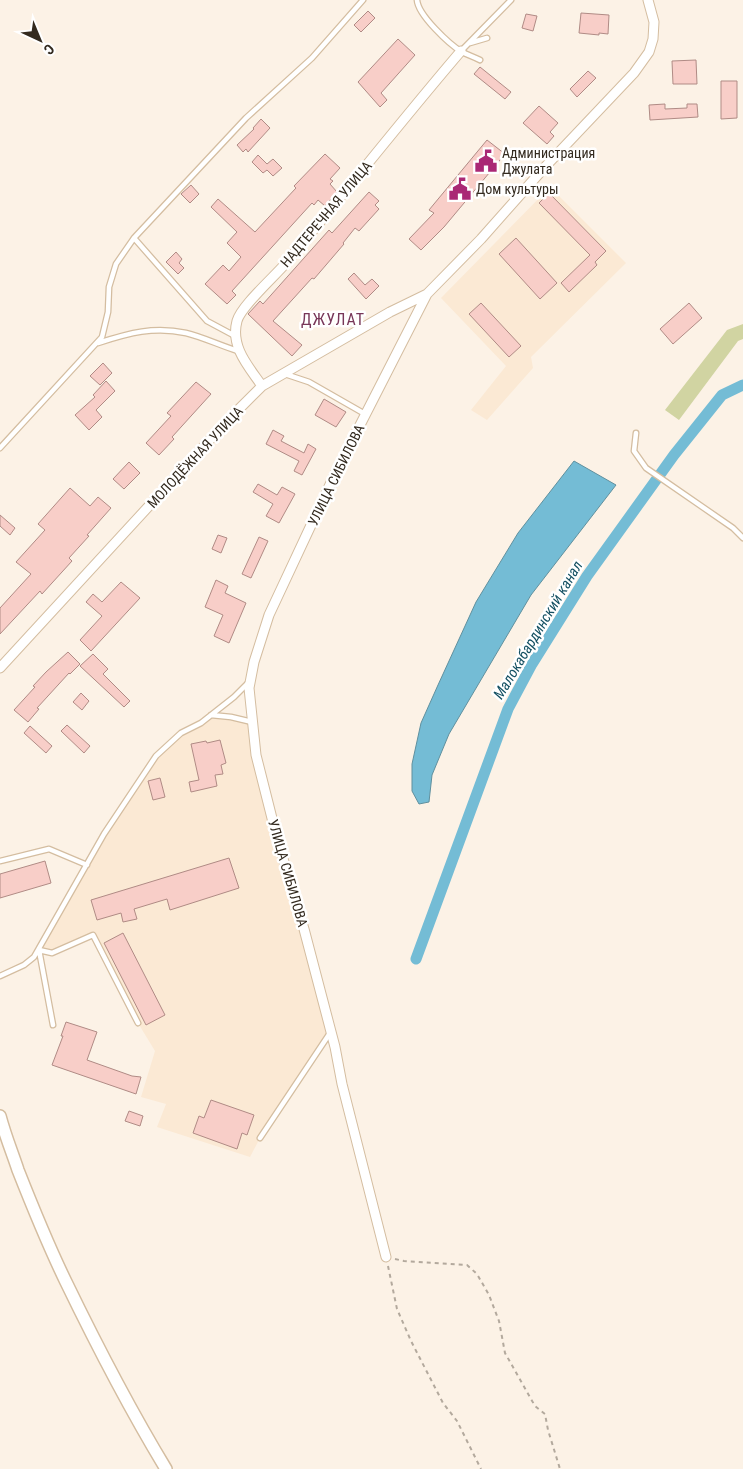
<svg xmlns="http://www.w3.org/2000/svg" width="743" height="1469" viewBox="0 0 743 1469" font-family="'Roboto Condensed',sans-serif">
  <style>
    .built { fill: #fbe9d4 }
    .green { fill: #d1d4a2 }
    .water { fill: #74bcd5; stroke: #60909e }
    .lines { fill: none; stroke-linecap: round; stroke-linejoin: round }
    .canal { stroke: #74bcd5; stroke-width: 11 }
    .building { fill: #f8cec8; stroke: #b08b85 }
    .service-casing { stroke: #d4bda0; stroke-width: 7 }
    .minor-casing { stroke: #d4bda0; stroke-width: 11 }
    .tertiary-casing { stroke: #d4bda0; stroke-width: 14 }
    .path { stroke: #b3a99d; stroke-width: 2; stroke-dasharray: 4 4; stroke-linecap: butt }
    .service { stroke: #fff; stroke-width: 4.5 }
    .minor { stroke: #fff; stroke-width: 9 }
    .tertiary { stroke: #fff; stroke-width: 11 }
    .labels { text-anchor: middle; stroke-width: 5; stroke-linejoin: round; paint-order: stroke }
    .poi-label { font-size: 14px; fill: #332a1f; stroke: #fff; text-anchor: start }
    .street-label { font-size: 14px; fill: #332a1f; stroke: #fff }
    .water-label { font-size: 15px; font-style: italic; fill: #145062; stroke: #fff }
    .quarter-label { font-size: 16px; letter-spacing: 1px; fill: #783759; stroke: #fff }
  </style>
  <rect width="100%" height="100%" fill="#fcf2e6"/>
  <path class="built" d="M 550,187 L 626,263 L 531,357 L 533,368 L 487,420 L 471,410 L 506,366 L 441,298 Z
    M 211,715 L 252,722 L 256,755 L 331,1032 L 260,1138 L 250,1157 L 157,1127 L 166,1104 L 141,1097 L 155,1051 L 138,1023 L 93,935 L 52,953 L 39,950 L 104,834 L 156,756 L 181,733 Z"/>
  <path class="green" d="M 743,324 L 743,339 L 738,341 L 679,420 L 665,410 L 727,330 Z"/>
  <path class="water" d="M 574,461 L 616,485 L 531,595 L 449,734 L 432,775 L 429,802 L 419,804 L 412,791 L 412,764 L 421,723 L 438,685 L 476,602 L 518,533 Z"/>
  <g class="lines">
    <path class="canal" d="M 416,959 L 508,709 L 532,664 L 587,576 L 674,455 L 722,395 L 743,385"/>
  </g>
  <path class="building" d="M 368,11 L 375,18 L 361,32 L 354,25 Z
    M 581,13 L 609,15 L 608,34 L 599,33 L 599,35 L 579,33 Z
    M 526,14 L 537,16 L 533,31 L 522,28 Z
    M 398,39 L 415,55 L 381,93 L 387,100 L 380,107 L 358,82 Z
    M 696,60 L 697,84 L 673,84 L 672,61 Z
    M 480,67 L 511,92 L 505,99 L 474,74 Z
    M 588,71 L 596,78 L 577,97 L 570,89 Z
    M 721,81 L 737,81 L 737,118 L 721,119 Z
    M 665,104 L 665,109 L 687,108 L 687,104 L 697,104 L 698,117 L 650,120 L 649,105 Z
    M 539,106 L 558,123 L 550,132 L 554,136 L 547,144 L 523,123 Z
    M 261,119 L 270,128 L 248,152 L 246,149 L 243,152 L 237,145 L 254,129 L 253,128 Z
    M 487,140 L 505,154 L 444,227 L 421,250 L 409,239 L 434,213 L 429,210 Z
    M 325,154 L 340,168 L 330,179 L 333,181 L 330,184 L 337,192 L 325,206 L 318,200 L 314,205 L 312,203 L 232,291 L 236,295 L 227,304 L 205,284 L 223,265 L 229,271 L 241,257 L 227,243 L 237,232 L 211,207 L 218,199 L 255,232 L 296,188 L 294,186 Z
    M 258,155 L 267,164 L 273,159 L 282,168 L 273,176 L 267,170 L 263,173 L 252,162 Z
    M 191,185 L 199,194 L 190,203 L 181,194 Z
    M 369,192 L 379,201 L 375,205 L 379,209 L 359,231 L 355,228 L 343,243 L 344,244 L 314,279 L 312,278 L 273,321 L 302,345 L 292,356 L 248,314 L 260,301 L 263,304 L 329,230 L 332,233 Z
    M 549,193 L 606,251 L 595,262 L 597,265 L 569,292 L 561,283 L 590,255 L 539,203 Z
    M 516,238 L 557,283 L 540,299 L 499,254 Z
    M 176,252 L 182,259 L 179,263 L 184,268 L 178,274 L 166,262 Z
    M 354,273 L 365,285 L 372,279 L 379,286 L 366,299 L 348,279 Z
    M 481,303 L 521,346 L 509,357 L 469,314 Z
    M 689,303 L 702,318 L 673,344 L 660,329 Z
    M 103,363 L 112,373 L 100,385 L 90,376 Z
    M 106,381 L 115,391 L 96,410 L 102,417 L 89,430 L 75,415 L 95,397 L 93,395 Z
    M 196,382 L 211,394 L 172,437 L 174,439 L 159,455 L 146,443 L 171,416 L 167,413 Z
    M 324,399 L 346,412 L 336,427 L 315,415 Z
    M 273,430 L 284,436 L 281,441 L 304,453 L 308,444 L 316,449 L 302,475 L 294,471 L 299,461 L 266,444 Z
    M 129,462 L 140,473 L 124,489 L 113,479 Z
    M 258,484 L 277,495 L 282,487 L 295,494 L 279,523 L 266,516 L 273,504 L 253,492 Z
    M 70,488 L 90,506 L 98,497 L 111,508 L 87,535 L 89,536 L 69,558 L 72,561 L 42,594 L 40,591 L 0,634 L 0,608 L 31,574 L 16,562 L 45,530 L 38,524 Z
    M 0,515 L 15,528 L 10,535 L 0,526 Z
    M 218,535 L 227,538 L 221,553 L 212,549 Z
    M 259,537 L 268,541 L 251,578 L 242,574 Z
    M 216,580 L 228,586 L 225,593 L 246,603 L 229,643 L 214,636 L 223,615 L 205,607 Z
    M 121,582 L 140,598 L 91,651 L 80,640 L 102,616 L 86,602 L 93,594 L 102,602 Z
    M 68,652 L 80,664 L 70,674 L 69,673 L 37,708 L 39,709 L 28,722 L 14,710 L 35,687 L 33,686 L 46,672 Z
    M 93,654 L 108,669 L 103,674 L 130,701 L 124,707 L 80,666 Z
    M 81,693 L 89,701 L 82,710 L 73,702 Z
    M 67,725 L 90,746 L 84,753 L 61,731 Z
    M 30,726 L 52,746 L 46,753 L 24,733 Z
    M 220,740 L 226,763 L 221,765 L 223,774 L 215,775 L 217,786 L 191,792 L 189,782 L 199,780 L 191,744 L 206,741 L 207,743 Z
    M 160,778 L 165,797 L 153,800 L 148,781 Z
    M 229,858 L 239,888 L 170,910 L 167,899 L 134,909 L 137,919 L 123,922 L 121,913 L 97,920 L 91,900 Z
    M 45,861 L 51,883 L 0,898 L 0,874 Z
    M 123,933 L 165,1015 L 146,1025 L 104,943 Z
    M 66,1022 L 97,1032 L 87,1060 L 132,1076 L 141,1077 L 136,1094 L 52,1065 L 63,1036 L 61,1036 Z
    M 211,1100 L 254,1115 L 247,1135 L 242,1133 L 237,1149 L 193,1133 L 199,1116 L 204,1118 Z
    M 129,1111 L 143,1116 L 140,1126 L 125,1121 Z"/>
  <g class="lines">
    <defs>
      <path id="service" d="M 417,0 C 418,15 449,44 462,52 C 468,55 474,57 480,60
        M 470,43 L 487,38
        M 461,51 L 511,0
        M 134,238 L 207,321 L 235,336
        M 98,343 C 129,333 154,326 186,333 C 203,337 221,346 238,351
        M 285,374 L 309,382 L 365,414
        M 636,433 L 634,451 L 646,468 L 733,528 L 743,538
        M 0,448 L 102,337 L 108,312 L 109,287 L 116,264 L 134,238 L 246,118 L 312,58 L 363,0
        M 211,715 L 231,717 L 252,722
        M 0,861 L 49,849 L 87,865
        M 39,950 L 52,953 L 93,935 L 138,1023
        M 39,950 L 53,1025
        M 0,976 L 24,965 L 34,957 L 104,834 L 156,756 L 181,733 L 201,723 L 234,697 L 248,683
        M 260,1138 L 330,1033"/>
      <path id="minor" d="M 262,386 C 249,367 230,347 237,321 C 241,306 274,277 286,263 C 345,193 401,121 461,51
        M 0,668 L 228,420 L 262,386 L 390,312 L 427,294
        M 386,1257 L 342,1084 L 335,1047 L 304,929 L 278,842 L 256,755 L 249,688 L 254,662 L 269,615 L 334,476 L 427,294 L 481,239 L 544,168 L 634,73 L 649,52 L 653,39 L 654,22 L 648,0"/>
      <path id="tertiary" d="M 0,1116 C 5,1135 12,1152 18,1170 C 33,1208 48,1245 66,1282 C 97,1346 129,1408 166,1469"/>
    </defs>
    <use href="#service" class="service-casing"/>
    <use href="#minor" class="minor-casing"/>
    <use href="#tertiary" class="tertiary-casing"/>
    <path class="path" d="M 395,1259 L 404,1261 L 467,1265 L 477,1274 L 489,1295 L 499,1321 L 505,1353 L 535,1406 L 545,1414 L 548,1430 L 560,1469
      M 388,1266 L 397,1309 L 411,1341 L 443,1403 L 457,1421 L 481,1469"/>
    <use href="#service" class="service"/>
    <use href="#minor" class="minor"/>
    <use href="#tertiary" class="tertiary"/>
  </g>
  <defs>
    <symbol id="civic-bare" viewBox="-9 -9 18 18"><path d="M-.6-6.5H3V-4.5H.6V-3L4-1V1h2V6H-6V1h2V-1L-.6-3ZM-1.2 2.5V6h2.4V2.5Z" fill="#aa2875" stroke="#fff" stroke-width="2.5" paint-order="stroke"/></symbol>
  </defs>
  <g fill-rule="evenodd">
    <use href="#civic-bare" x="470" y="145" width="32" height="32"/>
    <use href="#civic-bare" x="444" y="173" width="32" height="32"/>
  </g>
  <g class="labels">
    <g class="poi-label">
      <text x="502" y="158">Администрация<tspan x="502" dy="16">Джулата</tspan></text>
      <text x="476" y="194">Дом культуры</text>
    </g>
    <g class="street-label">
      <text transform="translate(326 214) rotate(-50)" y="5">НАДТЕРЕЧНАЯ УЛИЦА</text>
      <text transform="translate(195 457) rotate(-47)" y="5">МОЛОДЁЖНАЯ УЛИЦА</text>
      <text transform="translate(336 475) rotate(-64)" y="5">УЛИЦА СИБИЛОВА</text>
      <text transform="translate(288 873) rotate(74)" y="5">УЛИЦА СИБИЛОВА</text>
    </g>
    <g class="water-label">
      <text transform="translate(538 630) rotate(-59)" y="5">Малокабардинский канал</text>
    </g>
    <g class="quarter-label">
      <text x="333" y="325">ДЖУЛАТ</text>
    </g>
  </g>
  <g transform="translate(40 40) rotate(136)" stroke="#ffffff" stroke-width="4" paint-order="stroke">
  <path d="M0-4L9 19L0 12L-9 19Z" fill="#332a1f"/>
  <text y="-8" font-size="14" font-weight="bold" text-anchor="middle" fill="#332a1f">С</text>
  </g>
</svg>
